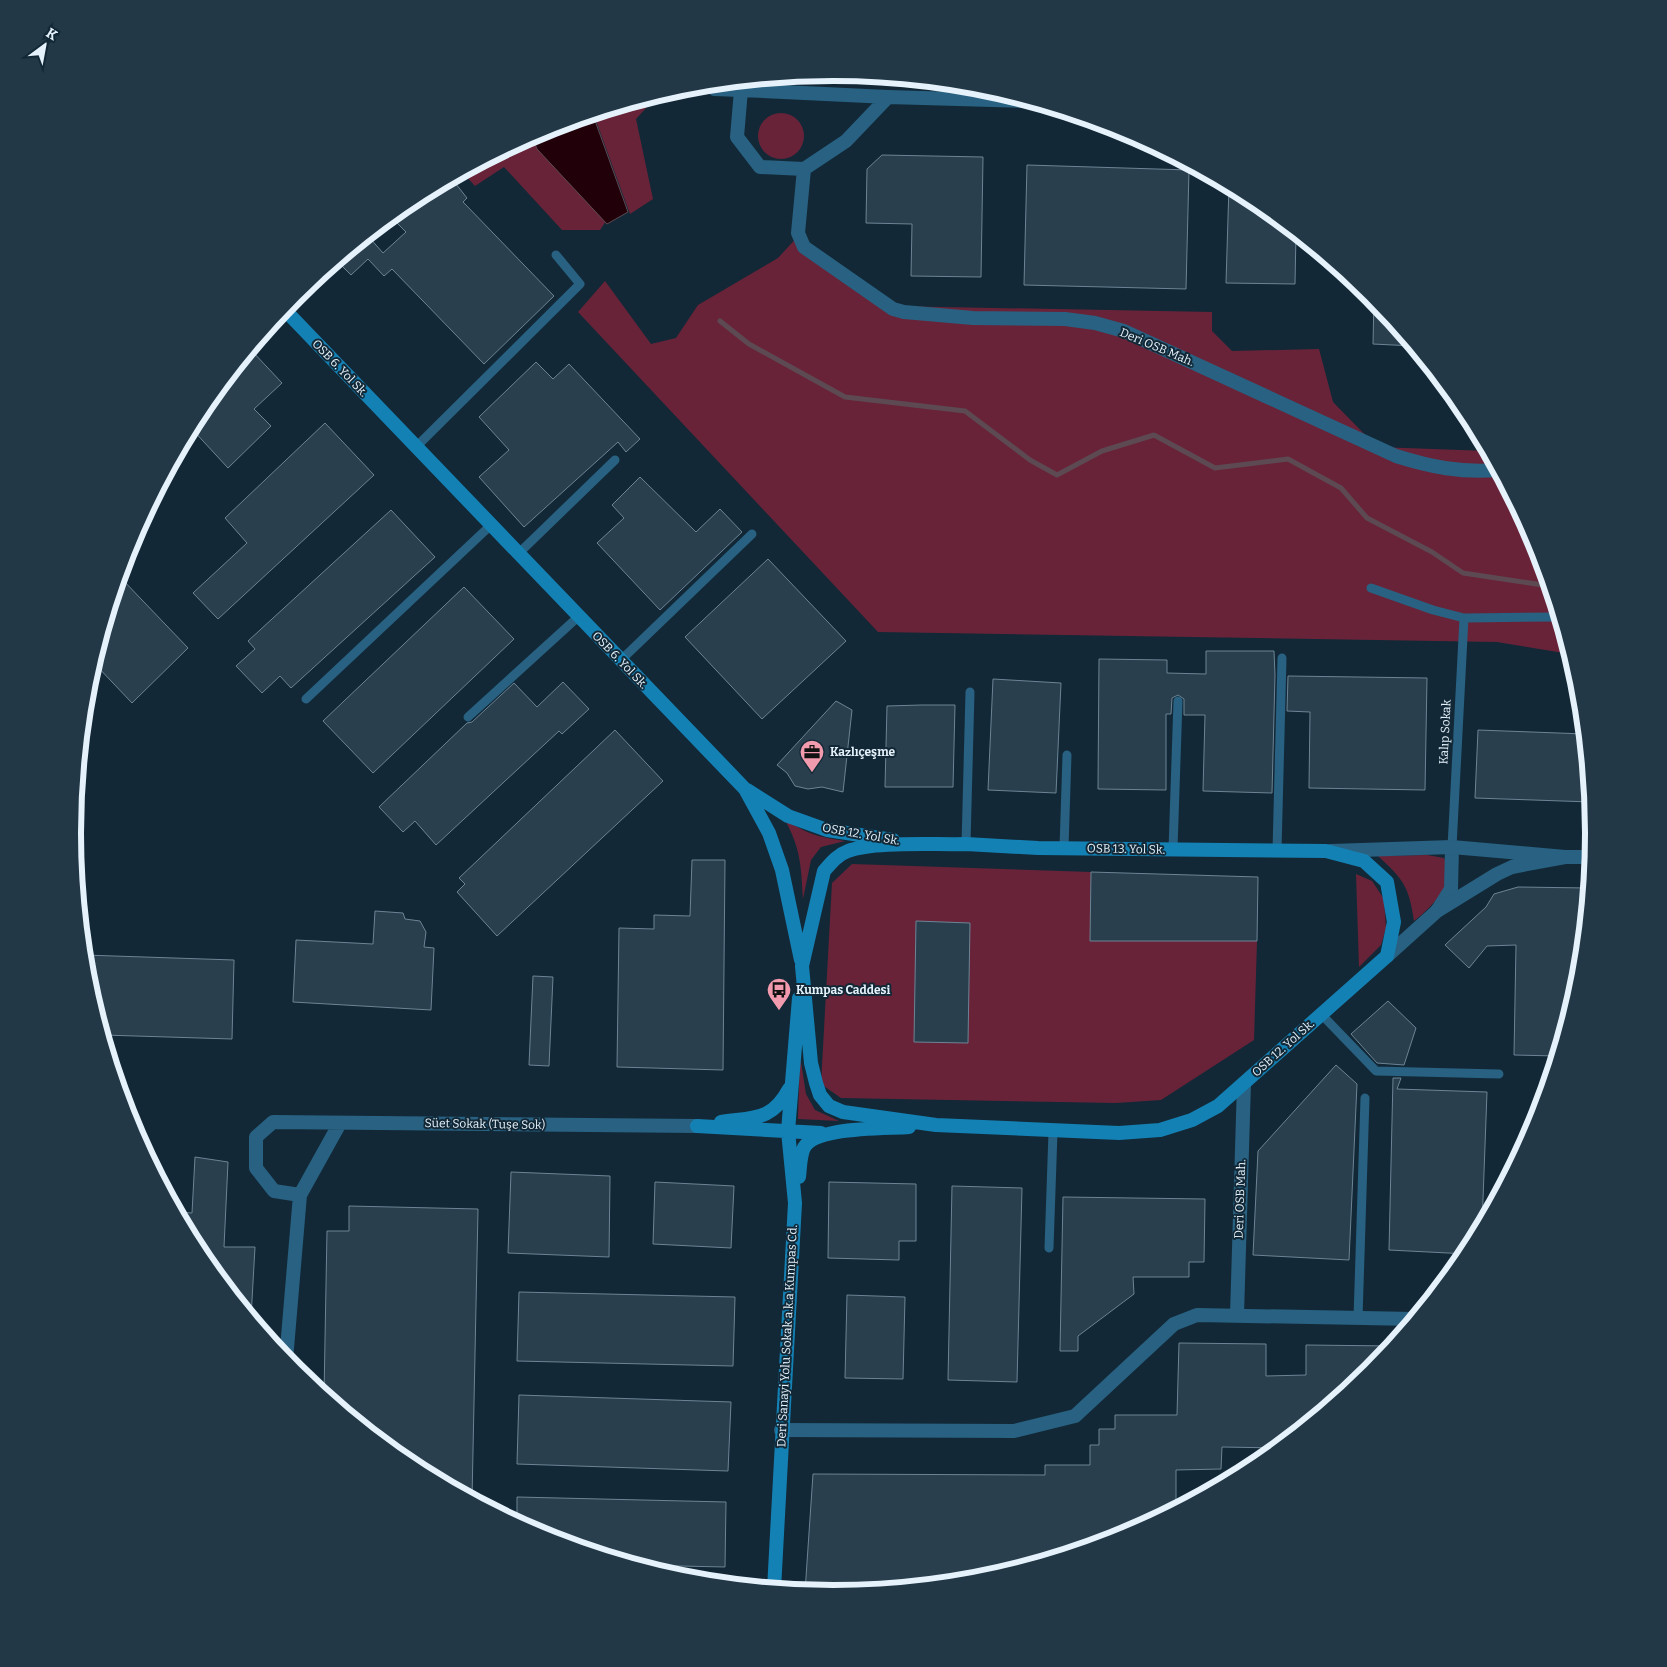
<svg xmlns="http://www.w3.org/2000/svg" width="1667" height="1667" viewBox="0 0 1667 1667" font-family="Bitter,serif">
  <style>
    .green { fill: #692338 }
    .water { fill: #210009; stroke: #5c4952 }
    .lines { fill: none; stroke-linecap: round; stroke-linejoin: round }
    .stream { stroke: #5c4952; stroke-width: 5 }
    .building { fill: #293f4e; stroke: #6c8495 }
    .service { stroke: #286181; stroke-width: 9 }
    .minor { stroke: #286181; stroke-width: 14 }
    .tertiary { stroke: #286181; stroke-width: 14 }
    .secondary { stroke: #1481b5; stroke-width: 14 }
    .labels { text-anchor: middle; stroke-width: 4; stroke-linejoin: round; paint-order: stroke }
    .street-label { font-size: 12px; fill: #e5f2fb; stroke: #122836 }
    .poi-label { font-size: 12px; font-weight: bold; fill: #e5f2fb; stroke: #122836; text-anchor: start }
    .rim { fill: none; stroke: #e5f2fb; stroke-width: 6 }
  </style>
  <rect width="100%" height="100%" fill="#122836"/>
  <path class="green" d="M 648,98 L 647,107 L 636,119 L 653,199 L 630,214 L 594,115 Z
    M758 136a23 23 0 1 1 46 0a23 23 0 1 1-46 0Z
    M 541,131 L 610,215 L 600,230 L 562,230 L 504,167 L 475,186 L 463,173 Z
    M 801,233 L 808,252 L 890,306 L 1212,312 L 1212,331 L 1232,351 L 1319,349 L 1333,402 L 1377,447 L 1488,451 L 1537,543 L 1570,654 L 1497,642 L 878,632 L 578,312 L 605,281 L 651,344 L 676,338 L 698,305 L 778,258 Z
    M 784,818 C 805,834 819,837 845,841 L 821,847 L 811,860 L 803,899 C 801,865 801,849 784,818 Z
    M 1427,855 L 1444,858 C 1446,863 1450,868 1449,873 C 1448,891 1427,911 1414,921 C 1409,886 1403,879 1378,856 Z
    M 852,864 L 1091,872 L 1090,941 L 1257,941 L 1254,1040 L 1161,1100 L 1116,1103 L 841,1098 L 821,1084 L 832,883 Z
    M 1356,874 L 1372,881 L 1384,899 L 1386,928 L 1381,945 L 1359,967 Z
    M 800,1056 L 806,1094 L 815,1110 L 839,1121 L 798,1119 Z"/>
  <path class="water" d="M 593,115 L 628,212 L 607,224 L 537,149 L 532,136 L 543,130 Z"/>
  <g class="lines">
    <path class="stream" d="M 720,321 L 749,344 L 845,397 L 965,411 L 1030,460 L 1057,475 L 1102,451 L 1154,435 L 1215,468 L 1288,459 L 1341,488 L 1367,518 L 1432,552 L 1463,573 L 1543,585 L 1549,583"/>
  </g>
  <path class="building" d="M 882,155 L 983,157 L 981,277 L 911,276 L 912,224 L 866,223 L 867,169 Z
    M 1027,165 L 1189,170 L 1186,289 L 1024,285 Z
    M 452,179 L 467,198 L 463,202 L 554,296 L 484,364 L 392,269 L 384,276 L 368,259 L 351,275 L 337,261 L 368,236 L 383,253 L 406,232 L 391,217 L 411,201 Z
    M 1229,186 L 1257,201 L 1296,233 L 1295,284 L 1226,283 Z
    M 1374,298 L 1413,346 L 1373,344 Z
    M 251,350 L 282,383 L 254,409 L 271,426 L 228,468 L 191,428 L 201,410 Z
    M 536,362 L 553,379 L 569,364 L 640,439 L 626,452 L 618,442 L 524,527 L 479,477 L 509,450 L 479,417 Z
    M 325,423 L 374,475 L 218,619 L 193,593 L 247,543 L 225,518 Z
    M 640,477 L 696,532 L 720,509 L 742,532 L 660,610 L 597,543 L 624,518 L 612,505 Z
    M 391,510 L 435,557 L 291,688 L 280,676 L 262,693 L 236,666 L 255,649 L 248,641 Z
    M 768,559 L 846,641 L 762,719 L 685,637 Z
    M 120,577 L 188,648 L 132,703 L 94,663 Z
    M 464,587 L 514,639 L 373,773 L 323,721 Z
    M 1206,651 L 1274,651 L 1275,675 L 1272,793 L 1203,791 L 1205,715 L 1184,715 L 1184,699 L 1178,695 L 1172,698 L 1171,714 L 1166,714 L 1166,790 L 1098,789 L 1099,659 L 1167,660 L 1167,673 L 1206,674 Z
    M 1288,676 L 1427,678 L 1425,790 L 1309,788 L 1310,712 L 1287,711 Z
    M 993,679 L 1061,683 L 1056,793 L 988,790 Z
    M 563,682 L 589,709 L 562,734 L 559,731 L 436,845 L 415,821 L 403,832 L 379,807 L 467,723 L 472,722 L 514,683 L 537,707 Z
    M 836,701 L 852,710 L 843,792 L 822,787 L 808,789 L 795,786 L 787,773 L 777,765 Z
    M 921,705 L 955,705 L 953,787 L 885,787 L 887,706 Z
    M 615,730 L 663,781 L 497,936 L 457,892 L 465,884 L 459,878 Z
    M 1478,730 L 1585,734 L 1591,802 L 1475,798 Z
    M 692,860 L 725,860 L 723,1070 L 617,1067 L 619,928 L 654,929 L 654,915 L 690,916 Z
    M 1091,872 L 1258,877 L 1257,941 L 1090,941 Z
    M 1518,887 L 1588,888 L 1580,982 L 1557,1056 L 1514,1055 L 1516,945 L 1487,946 L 1469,968 L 1445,945 L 1486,907 L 1494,894 Z
    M 375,911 L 403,913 L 405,919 L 420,921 L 426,932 L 424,947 L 434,948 L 431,1010 L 293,1002 L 296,940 L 373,944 Z
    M 916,921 L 970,923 L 968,1043 L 914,1042 Z
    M 84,955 L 234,960 L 232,1039 L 103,1035 L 87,982 Z
    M 533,976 L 553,977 L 549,1066 L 529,1065 Z
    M 1388,1001 L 1416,1028 L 1404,1065 L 1377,1063 L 1351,1034 Z
    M 1336,1065 L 1357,1084 L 1349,1260 L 1253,1255 L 1258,1151 Z
    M 1393,1078 L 1401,1078 L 1397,1089 L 1487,1092 L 1482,1226 L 1468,1254 L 1389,1250 Z
    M 195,1157 L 228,1162 L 224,1247 L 255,1247 L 251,1318 L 201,1256 L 177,1212 L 192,1213 Z
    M 511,1172 L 610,1176 L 609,1257 L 508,1253 Z
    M 655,1182 L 734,1186 L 731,1248 L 653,1244 Z
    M 829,1182 L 916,1184 L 916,1241 L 899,1241 L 899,1260 L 828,1258 Z
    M 952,1186 L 1022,1188 L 1017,1382 L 948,1380 Z
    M 1063,1197 L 1205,1199 L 1204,1262 L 1189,1262 L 1189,1277 L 1133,1277 L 1134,1294 L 1078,1336 L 1078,1351 L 1060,1351 Z
    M 349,1206 L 478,1209 L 472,1499 L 410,1466 L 324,1395 L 327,1231 L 349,1231 Z
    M 519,1292 L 735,1297 L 733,1366 L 517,1361 Z
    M 847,1295 L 905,1297 L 903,1379 L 845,1378 Z
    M 1179,1343 L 1266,1344 L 1266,1376 L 1306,1375 L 1306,1345 L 1393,1346 L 1371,1372 L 1279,1448 L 1222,1447 L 1221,1469 L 1176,1470 L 1176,1509 L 1150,1523 L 1134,1523 L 1133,1532 L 1124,1537 L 982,1580 L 833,1594 L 805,1592 L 813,1474 L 1045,1475 L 1045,1465 L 1090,1465 L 1090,1445 L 1099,1445 L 1099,1429 L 1115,1429 L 1115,1415 L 1177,1415 Z
    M 519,1395 L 731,1402 L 728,1471 L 517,1464 Z
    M 517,1497 L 726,1502 L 725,1567 L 635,1565 L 542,1536 L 517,1523 Z"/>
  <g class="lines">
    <path class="service" d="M 416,447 L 580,284 L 556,255
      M 518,554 L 615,460
      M 1371,588 L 1433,610 L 1464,618 L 1559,617
      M 620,661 L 752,534
      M 306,699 L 491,525
      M 468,717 L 578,617
      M 966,844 L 970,692
      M 1452,847 L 1464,618
      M 1064,848 L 1067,755
      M 1173,849 L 1178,701
      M 1277,850 L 1282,658
      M 1321,1014 L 1376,1071 L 1499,1074
      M 1049,1248 L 1053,1132
      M 1358,1318 L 1365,1098"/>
    <path class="minor" d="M 714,84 L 714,89 L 741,90
      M 888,97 L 846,141 L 804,169 L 760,167 L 737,137 L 741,90 L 888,97 L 1028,101
      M 804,169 L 798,233 L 804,247 L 893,309 L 904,312 L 973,318 L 1065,319 L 1095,323 L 1124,331 L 1396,456 C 1431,467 1461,473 1498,470
      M 1437,911 L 1451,889 L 1452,847
      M 300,1195 L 274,1191 L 256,1168 L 256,1137 L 273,1122 L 697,1126
      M 286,1360 L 300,1195 L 340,1123"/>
    <path class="tertiary" d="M 1331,851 L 1452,847 L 1565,857
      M 1387,956 L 1437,911 L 1497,874 L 1512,867 L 1565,857 L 1592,857
      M 1237,1315 L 1244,1083
      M 781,1430 L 1014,1431 L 1075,1416 L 1174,1324 L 1197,1315 L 1415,1319"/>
    <path class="secondary" d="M 284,309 L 745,789 L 769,833 L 782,870 L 801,960
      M 747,790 L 788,816 L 827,830 L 893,840
      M 966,844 L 1038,848 L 1326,851 L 1364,861 L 1387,882 L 1394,922 L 1387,956 L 1218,1106 L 1192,1120 L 1160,1130 L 1119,1133 L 936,1125 L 843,1112 L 829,1106 L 820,1095 L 816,1083 L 811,1063 L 802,966 L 824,871 C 831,863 837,855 848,851 C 873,841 936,845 966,844 Z
      M 721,1122 C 754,1117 772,1121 789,1089
      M 697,1126 L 821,1133
      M 799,1177 C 800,1169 800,1158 803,1150 C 811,1126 886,1129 909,1127
      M 774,1589 L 795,1203 L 788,1131 L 799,998"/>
  </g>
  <defs>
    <symbol id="office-pin" viewBox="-11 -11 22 30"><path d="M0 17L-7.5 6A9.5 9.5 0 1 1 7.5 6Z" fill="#f29aae" stroke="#122836"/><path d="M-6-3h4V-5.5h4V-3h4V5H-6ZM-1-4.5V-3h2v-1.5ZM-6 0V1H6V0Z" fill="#111"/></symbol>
    <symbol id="bus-pin" viewBox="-11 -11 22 30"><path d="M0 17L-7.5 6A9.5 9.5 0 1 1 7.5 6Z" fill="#f29aae" stroke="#122836"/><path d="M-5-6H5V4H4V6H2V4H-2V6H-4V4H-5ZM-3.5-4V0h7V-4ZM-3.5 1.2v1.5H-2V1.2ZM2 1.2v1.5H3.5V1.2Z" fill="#111"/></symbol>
  </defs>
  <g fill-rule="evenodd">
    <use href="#office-pin" x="798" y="738" width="28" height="38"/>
    <use href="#bus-pin" x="765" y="976" width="28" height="38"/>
  </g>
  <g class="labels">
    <g class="street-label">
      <text transform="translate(1157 347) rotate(23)" y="4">Deri OSB Mah.</text>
      <text transform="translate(340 368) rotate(46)" y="4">OSB 6. Yol Sk.</text>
      <text transform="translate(620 660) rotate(46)" y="4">OSB 6. Yol Sk.</text>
      <text transform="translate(1445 732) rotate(-87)" y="4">Kalıp Sokak</text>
      <text transform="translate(861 834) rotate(10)" y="4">OSB 12. Yol Sk.</text>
      <text transform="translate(1126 849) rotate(1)" y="4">OSB 13. Yol Sk.</text>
      <text transform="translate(1283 1048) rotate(-42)" y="4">OSB 12. Yol Sk.</text>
      <text transform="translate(485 1124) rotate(1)" y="4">Süet Sokak (Tuşe Sok)</text>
      <text transform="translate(1240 1199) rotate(-88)" y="4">Deri OSB Mah.</text>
      <text transform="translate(787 1336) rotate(-87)" y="4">Deri Sanayi Yolu Sokak a.k.a Kumpas Cd.</text>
    </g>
    <g class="poi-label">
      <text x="830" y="756">Kazlıçeşme</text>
      <text x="796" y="994">Kumpas Caddesi</text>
    </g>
  </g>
  <path d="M0 0H1667V1667H0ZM81 833a752 752 0 1 1 1504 0a752 752 0 1 1-1504 0Z" fill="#233846" fill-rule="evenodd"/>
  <path class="rim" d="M81 833a752 752 0 1 1 1504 0a752 752 0 1 1-1504 0Z"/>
  <g transform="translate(45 45) rotate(32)" stroke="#122836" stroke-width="4" paint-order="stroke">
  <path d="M0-4L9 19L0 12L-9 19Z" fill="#e5f2fb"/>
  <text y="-8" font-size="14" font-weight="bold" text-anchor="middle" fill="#e5f2fb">K</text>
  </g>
</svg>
